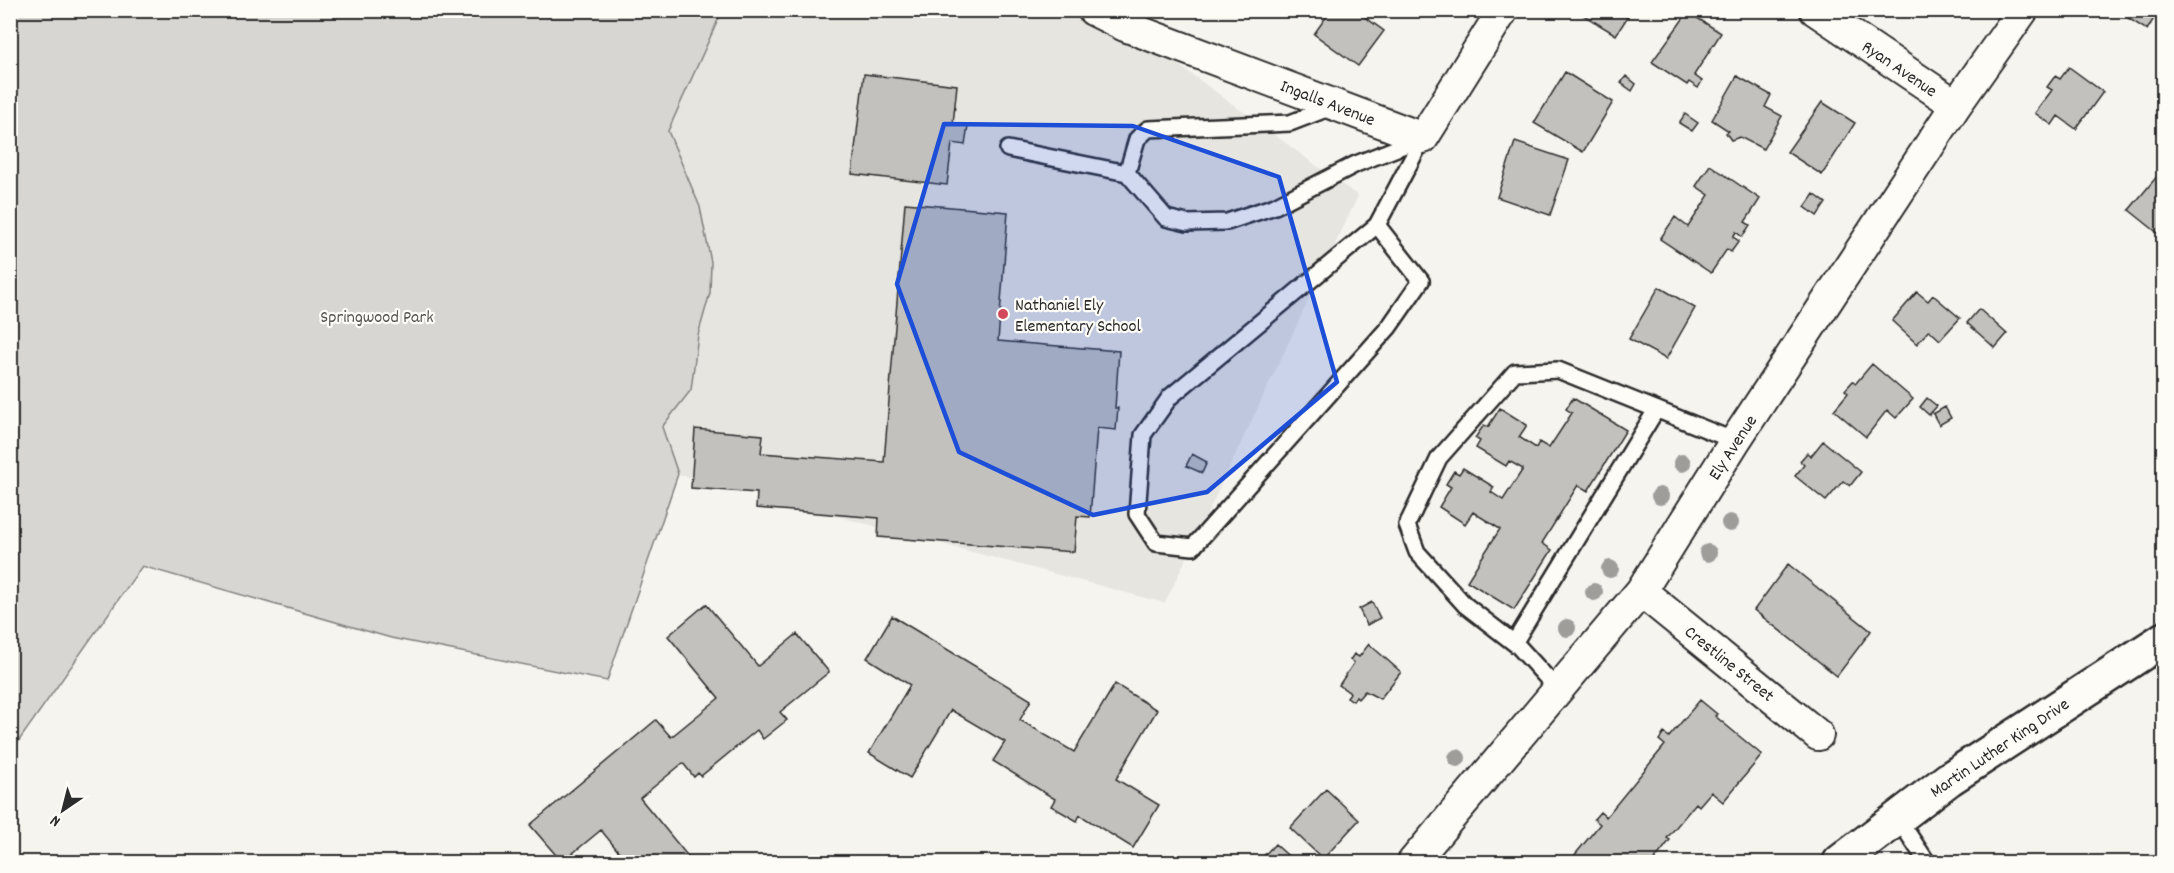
<svg xmlns="http://www.w3.org/2000/svg" width="2174" height="873" viewBox="0 0 2174 873" font-family="Dekko,sans-serif">
  <style>
    .built { fill: #e6e5e0 }
    .green { fill: #d7d6d2; stroke: #81807e; stroke-width: 1.5 }
    .building { fill: #c2c1be; stroke: #2b2b2b; stroke-width: 1.5 }
    .lines { fill: none; stroke-linecap: round; stroke-linejoin: round }
    .service-casing { stroke: #2b2b2b; stroke-width: 20 }
    .minor-casing { stroke: #2b2b2b; stroke-width: 34 }
    .secondary-casing { stroke: #2b2b2b; stroke-width: 38 }
    .service { stroke: #fdfcf7; stroke-width: 15 }
    .minor { stroke: #fdfcf7; stroke-width: 30 }
    .secondary { stroke: #fdfcf7; stroke-width: 33 }
    .tree { fill: #9e9d9a }
    .marked { fill: #1d4ed8; fill-opacity: 0.2; stroke: #1d4ed8; stroke-width: 4.5; stroke-linejoin: round }
    .poi-dot { fill: #d1495b; stroke: #fdfcf7; stroke-width: 2 }
    .labels { text-anchor: middle; stroke-width: 4.5; stroke-linejoin: round; paint-order: stroke }
    .street-label { font-size: 18px; fill: #2b2b2b; stroke: #fdfcf7 }
    .poi-label { font-size: 18px; fill: #2b2b2b; stroke: #fdfcf7; text-anchor: start }
    .park-label { font-size: 18px; fill: #565655; stroke: #fdfcf7 }
  </style>
  <rect width="100%" height="100%" fill="#f5f4ef"/>
  <filter id="ink" filterUnits="userSpaceOnUse"><feTurbulence type="fractalNoise" baseFrequency=".0167" numOctaves="2"/><feDisplacementMap in="SourceGraphic" scale="12" xChannelSelector="R" yChannelSelector="G"/><feConvolveMatrix kernelMatrix="1 2 1 2 8 2 1 2 1" color-interpolation-filters="sRGB"/></filter>
  <g filter="url(#ink)">
    <path class="built" d="M 722,11 L 1105,11 L 1358,196 L 1165,603 L 678,474 L 662,427 L 691,390 L 698,335 L 710,293 L 686,176 L 668,131 Z"/>
    <path class="green" d="M 11,10 L 722,11 L 668,131 L 700,207 L 711,262 L 710,293 L 698,335 L 691,390 L 662,427 L 678,474 L 607,681 L 391,638 L 142,566 L 11,752 Z"/>
    <path class="building" d="M 1331,10 L 1355,10 L 1384,31 L 1358,66 L 1314,34 Z
      M 1582,10 L 1632,10 L 1616,35 L 1580,13 Z
      M 2115,10 L 2159,10 L 2147,30 Z
      M 1688,12 L 1721,33 L 1694,75 L 1702,81 L 1698,88 L 1689,82 L 1687,85 L 1652,62 Z
      M 2069,67 L 2103,92 L 2076,129 L 2058,116 L 2052,125 L 2035,113 L 2052,90 L 2047,87 L 2055,76 L 2060,79 Z
      M 1565,72 L 1613,102 L 1583,152 L 1534,123 Z
      M 864,74 L 957,85 L 953,124 L 968,126 L 965,145 L 952,143 L 947,185 L 852,174 Z
      M 1626,76 L 1636,84 L 1632,91 L 1621,83 Z
      M 1737,76 L 1771,95 L 1765,107 L 1782,116 L 1763,149 L 1740,137 L 1731,140 L 1726,133 L 1729,131 L 1712,120 Z
      M 1822,102 L 1855,123 L 1822,175 L 1787,152 Z
      M 1685,114 L 1698,123 L 1692,131 L 1679,123 Z
      M 1515,142 L 1569,160 L 1550,215 L 1497,197 Z
      M 1710,165 L 1760,199 L 1745,222 L 1750,225 L 1742,237 L 1736,232 L 1733,237 L 1739,241 L 1731,252 L 1727,249 L 1711,273 L 1660,239 L 1675,217 L 1688,227 L 1709,195 L 1696,186 Z
      M 2164,168 L 2164,238 L 2129,210 Z
      M 1814,194 L 1826,203 L 1817,216 L 1805,207 Z
      M 905,203 L 1008,212 L 998,341 L 1119,351 L 1115,408 L 1118,408 L 1116,430 L 1097,428 L 1090,517 L 1077,516 L 1074,552 L 878,537 L 879,518 L 756,508 L 757,493 L 691,488 L 695,429 L 763,435 L 761,453 L 884,462 Z
      M 1659,287 L 1695,308 L 1666,359 L 1629,339 Z
      M 1917,292 L 1928,301 L 1933,295 L 1960,318 L 1940,340 L 1929,330 L 1917,344 L 1892,321 Z
      M 1979,309 L 2007,334 L 1995,348 L 1967,323 Z
      M 1872,364 L 1913,399 L 1896,418 L 1887,410 L 1866,437 L 1834,410 L 1848,393 L 1845,390 L 1853,381 L 1856,383 Z
      M 1573,398 L 1626,430 L 1588,491 L 1578,485 L 1542,543 L 1552,550 L 1514,610 L 1467,581 L 1500,529 L 1473,512 L 1465,524 L 1439,507 L 1451,487 L 1446,484 L 1454,471 L 1459,474 L 1463,468 L 1494,487 L 1491,492 L 1503,500 L 1523,469 L 1509,461 L 1506,466 L 1476,448 L 1480,441 L 1475,438 L 1484,425 L 1488,427 L 1500,408 L 1527,425 L 1519,437 L 1536,448 L 1539,442 L 1549,448 L 1572,413 L 1566,409 Z
      M 1927,398 L 1937,406 L 1929,415 L 1920,407 Z
      M 1945,407 L 1951,418 L 1939,425 L 1933,414 Z
      M 1823,441 L 1861,472 L 1850,486 L 1843,481 L 1826,501 L 1795,476 L 1804,465 L 1800,461 L 1807,453 L 1811,456 Z
      M 1192,454 L 1207,462 L 1202,473 L 1186,466 Z
      M 1788,564 L 1871,631 L 1837,676 L 1754,610 Z
      M 1372,602 L 1380,618 L 1367,625 L 1359,609 Z
      M 706,604 L 758,666 L 797,634 L 829,672 L 780,712 L 787,720 L 763,739 L 757,730 L 701,776 L 698,773 L 694,777 L 683,763 L 640,798 L 691,860 L 688,862 L 627,862 L 601,830 L 562,862 L 530,825 L 656,720 L 671,737 L 719,698 L 668,636 Z
      M 892,616 L 1031,700 L 1020,720 L 1074,752 L 1115,684 L 1157,710 L 1116,779 L 1159,805 L 1133,848 L 1080,815 L 1077,821 L 1051,806 L 1055,799 L 993,761 L 1005,742 L 951,710 L 910,778 L 869,753 L 910,685 L 867,658 Z
      M 1369,644 L 1401,672 L 1380,699 L 1365,691 L 1358,699 L 1356,697 L 1353,701 L 1347,697 L 1350,693 L 1339,685 L 1354,663 L 1350,660 L 1354,654 L 1359,657 Z
      M 1700,700 L 1717,714 L 1715,716 L 1762,755 L 1723,802 L 1711,792 L 1699,806 L 1696,803 L 1667,838 L 1670,840 L 1653,862 L 1569,862 L 1600,824 L 1594,819 L 1600,812 L 1606,817 L 1665,745 L 1659,740 L 1664,733 L 1669,737 Z
      M 1326,789 L 1359,820 L 1323,859 L 1290,828 Z
      M 1275,844 L 1295,862 L 1258,862 Z"/>
    <g class="lines">
      <defs>
        <path id="service" d="M 1334,106 L 1290,123 L 1148,129 L 1137,139 L 1127,173 L 1166,218 L 1187,223 L 1227,222 L 1275,206 L 1356,164 L 1420,139
          M 1008,149 L 1127,173
          M 1377,225 L 1421,281 L 1389,327 L 1193,547 L 1156,543 L 1137,514 L 1143,435 L 1170,397 L 1377,225 L 1423,138
          M 1514,643 L 1656,410
          M 1558,690 L 1518,646 L 1465,605 L 1417,552 L 1407,525 L 1439,458 L 1515,372 L 1558,370 L 1735,441
          M 1897,817 L 1927,862"/>
        <path id="minor" d="M 1093,10 L 1125,26 L 1423,138 L 1503,10
          M 1815,10 L 1956,105
          M 1641,591 L 1818,735
          M 1413,862 L 1641,591 L 1735,441 L 1956,105 L 2023,10"/>
        <path id="secondary" d="M 1840,862 L 1949,779 L 2164,639"/>
      </defs>
      <use href="#service" class="service-casing"/>
      <use href="#minor" class="minor-casing"/>
      <use href="#secondary" class="secondary-casing"/>
      <use href="#service" class="service"/>
      <use href="#minor" class="minor"/>
      <use href="#secondary" class="secondary"/>
    </g>
    <g class="tree">
      <circle cx="1682" cy="463" r="9"/>
      <circle cx="1660" cy="496" r="9"/>
      <circle cx="1730" cy="523" r="9"/>
      <circle cx="1708" cy="553" r="9"/>
      <circle cx="1610" cy="569" r="9"/>
      <circle cx="1594" cy="592" r="9"/>
      <circle cx="1567" cy="628" r="9"/>
      <circle cx="1457" cy="758" r="9"/>
    </g>
  </g>
  <path class="marked" d="M 944,124 L 1133,126 L 1279,177 L 1337,382 L 1207,492 L 1093,515 L 959,452 L 897,284 Z"/>
  <circle class="poi-dot" cx="1003" cy="314" r="6"/>
  <g class="labels">
    <g class="street-label">
      <text transform="translate(1900 68) rotate(34)" y="6">Ryan Avenue</text>
      <text transform="translate(1328 102) rotate(21)" y="6">Ingalls Avenue</text>
      <text transform="translate(1732 447) rotate(-57)" y="6">Ely Avenue</text>
      <text transform="translate(1730 663) rotate(39)" y="6">Crestline Street</text>
      <text transform="translate(1999 747) rotate(-34)" y="6">Martin Luther King Drive</text>
    </g>
    <g class="poi-label">
      <text x="1015" y="310">Nathaniel Ely<tspan x="1015" dy="21">Elementary School</tspan></text>
    </g>
    <g class="park-label">
      <text x="377" y="322">Springwood Park</text>
    </g>
  </g>
  <rect width="2174" height="873" fill="none" stroke="#fdfcf7" stroke-width="36"/>
  <rect x="18" y="18" width="2138" height="837" fill="none" stroke="#2b2b2b" stroke-width="2" filter="url(#ink)"/>
  <g transform="translate(63 810) rotate(215)" stroke="#fdfcf7" stroke-width="4.5" paint-order="stroke">
  <path d="M0-4.5L10 22L0 15L-10 22Z" fill="#2b2b2b"/>
  <text y="-9" font-size="16" font-weight="bold" text-anchor="middle" fill="#2b2b2b">N</text>
  </g>
</svg>
